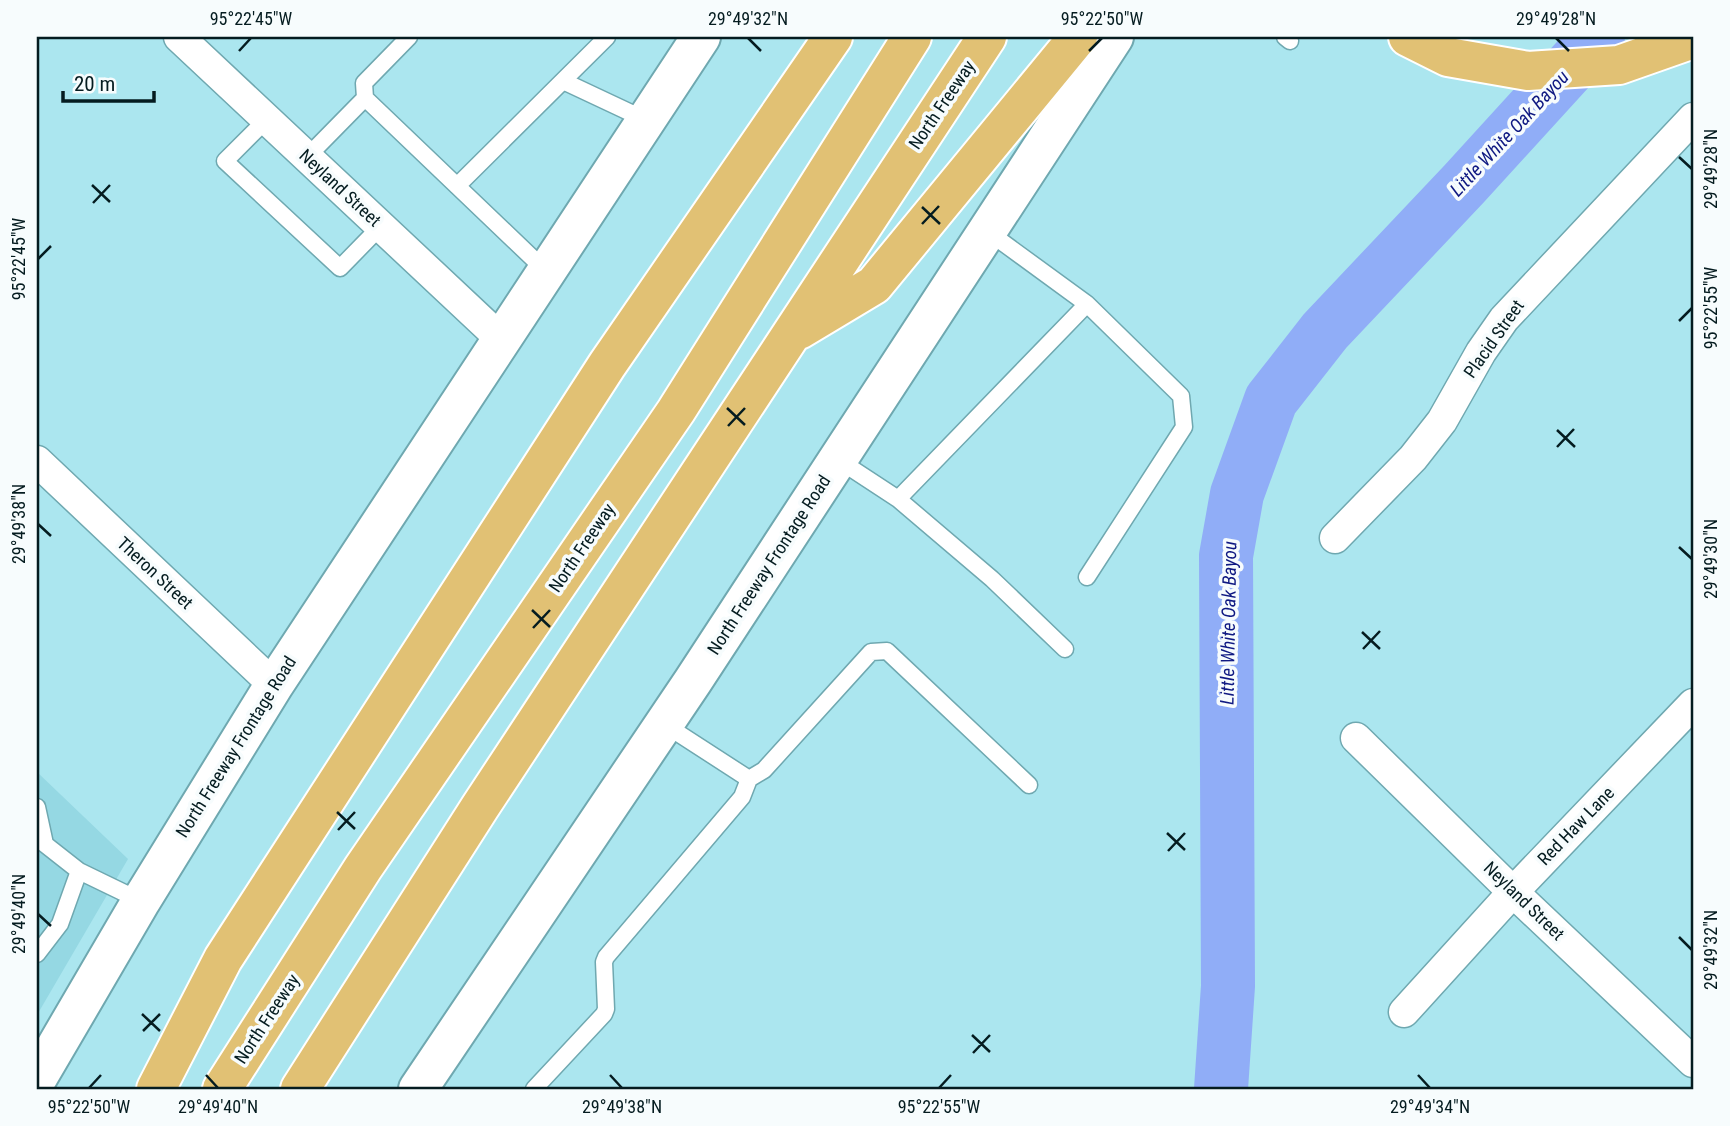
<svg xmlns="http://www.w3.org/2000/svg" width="1730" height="1126" viewBox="0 0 1730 1126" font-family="'Roboto Condensed',sans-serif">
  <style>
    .built { fill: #95d8e3 }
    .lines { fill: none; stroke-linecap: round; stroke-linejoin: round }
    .river { stroke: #90adf7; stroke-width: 54 }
    .lane-casing { stroke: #6fa8b0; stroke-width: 19 }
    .street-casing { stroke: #6fa8b0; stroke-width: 33 }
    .secondary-casing { stroke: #6fa8b0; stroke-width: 42 }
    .highway-casing { stroke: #fff; stroke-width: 42 }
    .lane { stroke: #fff; stroke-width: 16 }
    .street { stroke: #fff; stroke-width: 30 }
    .secondary { stroke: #fff; stroke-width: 38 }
    .highway { stroke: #e1c174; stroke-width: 38 }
    .ticks { fill: none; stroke: #051c20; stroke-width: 2.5 }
    .labels { text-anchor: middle; stroke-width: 7; stroke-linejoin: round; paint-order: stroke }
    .street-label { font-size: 18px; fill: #051c20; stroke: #f7fcfd }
    .water-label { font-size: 19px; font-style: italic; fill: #0f1982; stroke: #f7fcfd }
    .neatline { fill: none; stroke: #051c20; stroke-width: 2.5 }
    .ticks-label { font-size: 18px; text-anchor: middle; fill: #051c20 }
  </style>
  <rect width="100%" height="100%" fill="#abe6ef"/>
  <path class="built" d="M 37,772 L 128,859 L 37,1015 Z"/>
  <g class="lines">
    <path class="river" d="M 1221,1089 L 1228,986 L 1226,556 L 1237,494 L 1271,400 L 1325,331 L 1464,184 L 1598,37"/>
    <defs>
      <path id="lane" d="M 1285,37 L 1290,41
        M 563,81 L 646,120
        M 365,98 L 364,83 L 409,37
        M 267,119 L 225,161 L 340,268 L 381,226
        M 307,157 L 365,98 L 546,271
        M 457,186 L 607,37
        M 837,459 L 898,499 L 992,579 L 1065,649
        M 898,499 L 1087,304 L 987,231
        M 1087,577 L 1184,427 L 1181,396 L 1087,304
        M 664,724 L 749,779
        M 749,779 L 764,770 L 871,652 L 887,651 L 1029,785
        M 37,807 L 45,844
        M 37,838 L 79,871 L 141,901
        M 37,954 L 60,924 L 79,871
        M 534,1089 L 604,1014 L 606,1009 L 604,962 L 606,957 L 742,797 L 749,779"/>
      <path id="street" d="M 179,37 L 501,339
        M 37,461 L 274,685
        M 1335,538 L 1413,458 L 1442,421 L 1481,352 L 1504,319 L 1693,118
        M 1356,738 L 1513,892 L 1693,1062
        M 1404,1012 L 1513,892 L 1693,704"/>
      <path id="secondary" d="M 37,1079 L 141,901 L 274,685 L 701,37
        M 418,1089 L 693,681 L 1114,37"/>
      <path id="highway" d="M 1408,37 L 1448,57 L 1528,71 L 1619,65 L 1693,39
        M 799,330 L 874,285 L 1078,37
        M 156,1089 L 223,959 L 607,365 L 833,37
        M 222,1089 L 363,868 L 676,411 L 912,37
        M 300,1089 L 480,807 L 987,37"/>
    </defs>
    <use href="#lane" class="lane-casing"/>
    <use href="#street" class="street-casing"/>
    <use href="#secondary" class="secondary-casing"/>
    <use href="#highway" class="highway-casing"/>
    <use href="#lane" class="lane"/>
    <use href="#street" class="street"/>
    <use href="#secondary" class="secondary"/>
    <use href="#highway" class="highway"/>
  </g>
  <path class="ticks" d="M 748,38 L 761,51M 1556,38 L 1569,51M 239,51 L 251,38M 1089,51 L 1102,38M 1679,157 L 1692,169M 92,185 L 110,202M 93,203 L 110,185M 922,207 L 940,224M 922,224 L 939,206M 38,259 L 51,246M 1679,321 L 1692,308M 727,408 L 745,425M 728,426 L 745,408M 1557,430 L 1575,447M 1557,447 L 1574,429M 38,524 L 51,536M 1679,547 L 1692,559M 532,610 L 550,627M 533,628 L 550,610M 1362,632 L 1380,649M 1363,649 L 1380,631M 337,812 L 355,829M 338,830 L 355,812M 1167,833 L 1185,850M 1168,851 L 1185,833M 38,914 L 51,926M 1679,937 L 1692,950M 142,1014 L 160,1031M 143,1031 L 160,1014M 972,1035 L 990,1052M 973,1053 L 990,1035M 206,1075 L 218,1088M 610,1075 L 622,1088M 1418,1075 L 1430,1088M 89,1088 L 101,1075M 939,1088 L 951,1075"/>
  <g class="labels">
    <g class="street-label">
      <text transform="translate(942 105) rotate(-56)" y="6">North Freeway</text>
      <text transform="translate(340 188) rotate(43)" y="6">Neyland Street</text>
      <text transform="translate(1494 339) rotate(-55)" y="6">Placid Street</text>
      <text transform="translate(582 548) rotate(-56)" y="6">North Freeway</text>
      <text transform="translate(769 565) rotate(-57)" y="6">North Freeway Frontage Road</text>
      <text transform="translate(155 573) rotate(43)" y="6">Theron Street</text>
      <text transform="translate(236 747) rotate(-58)" y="6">North Freeway Frontage Road</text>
      <text transform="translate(1576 826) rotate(-46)" y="6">Red Haw Lane</text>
      <text transform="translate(1524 901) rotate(44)" y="6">Neyland Street</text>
      <text transform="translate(267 1019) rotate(-57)" y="6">North Freeway</text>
    </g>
    <g class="water-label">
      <text transform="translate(1509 133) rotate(-47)" y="7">Little White Oak Bayou</text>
      <text transform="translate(1228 623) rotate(-89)" y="7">Little White Oak Bayou</text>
    </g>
  </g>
  <rect width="1730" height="1126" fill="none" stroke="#f7fcfd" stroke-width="77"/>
  <path d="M63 91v10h91v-10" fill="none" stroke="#051c20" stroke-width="3.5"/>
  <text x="74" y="91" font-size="21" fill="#051c20" stroke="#f7fcfd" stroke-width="5" paint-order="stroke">20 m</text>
  <rect x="38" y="38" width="1654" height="1050" class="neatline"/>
  <g class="ticks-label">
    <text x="251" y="25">95°22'45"W</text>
    <text x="748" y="25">29°49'32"N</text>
    <text x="1102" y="25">95°22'50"W</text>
    <text x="1556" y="25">29°49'28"N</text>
    <text transform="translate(1711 169) rotate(-90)" y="6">29°49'28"N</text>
    <text transform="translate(19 259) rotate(-90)" y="6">95°22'45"W</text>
    <text transform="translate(1711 308) rotate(-90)" y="6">95°22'55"W</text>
    <text transform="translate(19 524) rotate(-90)" y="6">29°49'38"N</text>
    <text transform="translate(1711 559) rotate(-90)" y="6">29°49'30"N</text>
    <text transform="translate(19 914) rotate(-90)" y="6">29°49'40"N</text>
    <text transform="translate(1711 950) rotate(-90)" y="6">29°49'32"N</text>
    <text x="89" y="1113">95°22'50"W</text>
    <text x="218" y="1113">29°49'40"N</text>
    <text x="622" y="1113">29°49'38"N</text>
    <text x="939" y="1113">95°22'55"W</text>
    <text x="1430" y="1113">29°49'34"N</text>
  </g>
</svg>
